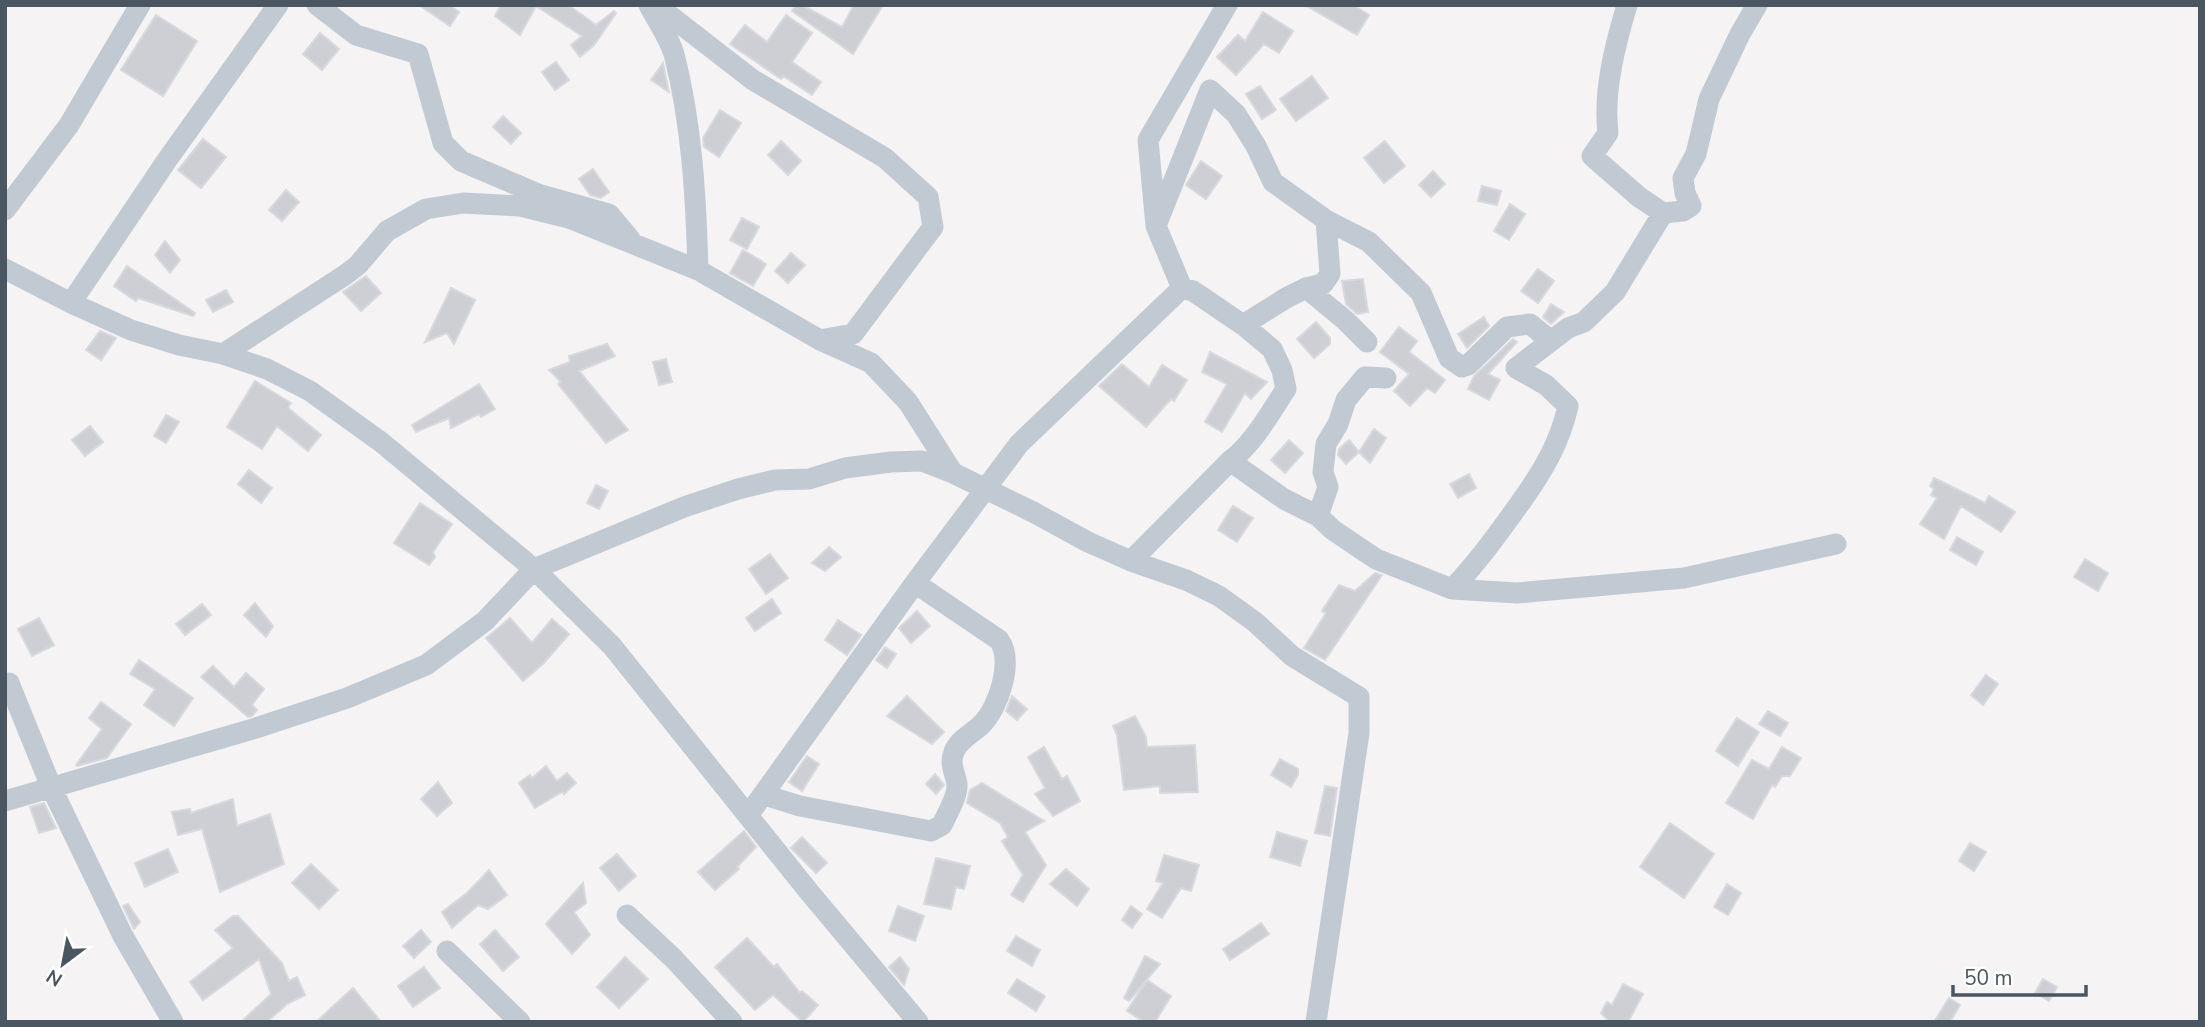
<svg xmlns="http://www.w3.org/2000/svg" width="2205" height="1027" viewBox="0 0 2205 1027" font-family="'Nunito Sans',sans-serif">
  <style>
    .building { fill: #cdcfd5; stroke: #d7d9de; stroke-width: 2 }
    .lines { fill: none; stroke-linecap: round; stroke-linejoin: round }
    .street { stroke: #c1cad2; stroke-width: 21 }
  </style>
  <rect width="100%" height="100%" fill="#f5f3f3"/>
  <path class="building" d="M 419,5 L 449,5 L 459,12 L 450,26 Z
    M 501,5 L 568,5 L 596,25 L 614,11 L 616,13 L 594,45 L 580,57 L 571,45 L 582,36 L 536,6 L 520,35 L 495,16 Z
    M 796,5 L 802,5 L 842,27 L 854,5 L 883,5 L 853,54 L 792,11 Z
    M 1305,5 L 1353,5 L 1369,15 L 1357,35 Z
    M 1263,12 L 1293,31 L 1279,53 L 1264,44 L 1236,75 L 1217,57 L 1238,35 L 1245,41 Z
    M 156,15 L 197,41 L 163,96 L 121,70 Z
    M 786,15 L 812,33 L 792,62 L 821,82 L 812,95 L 783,76 L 781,79 L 730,44 L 745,25 L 767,42 Z
    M 320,33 L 339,49 L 322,70 L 303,54 Z
    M 556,62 L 569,80 L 555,90 L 542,72 Z
    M 663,63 L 667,83 L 669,92 L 651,80 Z
    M 1312,76 L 1328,98 L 1296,121 L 1280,99 Z
    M 1260,86 L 1276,110 L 1262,119 L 1246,94 Z
    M 720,110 L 741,123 L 719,157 L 704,147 L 703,138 Z
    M 503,116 L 521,133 L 511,144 L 493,127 Z
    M 203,139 L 226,157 L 201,188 L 178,170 Z
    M 781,141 L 801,161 L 788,175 L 768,155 Z
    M 1385,141 L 1405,166 L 1384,183 L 1364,158 Z
    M 1201,161 L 1222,176 L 1206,199 L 1186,185 Z
    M 593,169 L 609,192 L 601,198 L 590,195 L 579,179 Z
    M 1433,171 L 1445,184 L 1431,197 L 1419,185 Z
    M 1482,186 L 1501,191 L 1497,205 L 1478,201 Z
    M 286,190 L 299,202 L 282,221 L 269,210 Z
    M 1510,204 L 1525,214 L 1509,240 L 1494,231 Z
    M 742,218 L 759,227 L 747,249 L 730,240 Z
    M 165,241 L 180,260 L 170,273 L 155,255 Z
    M 743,250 L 766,264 L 753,286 L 730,273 Z
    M 791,253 L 805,265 L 788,283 L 775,271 Z
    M 127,266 L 195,313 L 193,316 L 138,298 L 136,301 L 114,286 Z
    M 1538,269 L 1554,281 L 1538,303 L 1521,291 Z
    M 366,276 L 381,293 L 361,311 L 343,292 Z
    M 1363,279 L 1368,312 L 1357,314 L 1346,304 L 1342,281 Z
    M 451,288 L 475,300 L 454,344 L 447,333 L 425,342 Z
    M 226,290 L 233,302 L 213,312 L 206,300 Z
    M 1551,304 L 1564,312 L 1551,324 L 1543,317 Z
    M 1484,317 L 1489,326 L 1467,348 L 1458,334 Z
    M 1316,322 L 1330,338 L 1330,344 L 1314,358 L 1297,339 Z
    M 1399,327 L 1417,341 L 1409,352 L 1445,380 L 1435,393 L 1427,388 L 1410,406 L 1394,391 L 1409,374 L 1380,352 Z
    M 100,331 L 116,338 L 101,360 L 86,350 Z
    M 1513,339 L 1517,342 L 1488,374 L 1500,380 L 1489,400 L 1468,389 L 1474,376 Z
    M 607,344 L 615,356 L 579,371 L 628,430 L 606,443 L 558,384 L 561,382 L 549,370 L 570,362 L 569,356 Z
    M 1210,352 L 1267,382 L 1251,399 L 1245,393 L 1222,432 L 1205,422 L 1227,384 L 1202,372 Z
    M 666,359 L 672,382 L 659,385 L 653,362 Z
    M 1122,364 L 1149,387 L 1162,365 L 1187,380 L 1174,401 L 1171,399 L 1146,427 L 1099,386 Z
    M 255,381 L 291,403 L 288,408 L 321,435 L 308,451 L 277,426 L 262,449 L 227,427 Z
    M 479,384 L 495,409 L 481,417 L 479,414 L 451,428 L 449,418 L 416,432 L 412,425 Z
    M 166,415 L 179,422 L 166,443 L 154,436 Z
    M 90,426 L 103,442 L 85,456 L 72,440 Z
    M 1374,429 L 1386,438 L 1370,463 L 1359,452 Z
    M 1289,440 L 1303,453 L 1285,473 L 1271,460 Z
    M 1349,440 L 1359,452 L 1346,464 L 1338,455 L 1339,449 Z
    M 249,470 L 272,488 L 261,503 L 238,484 Z
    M 1469,474 L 1476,488 L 1458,498 L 1450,484 Z
    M 1934,478 L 1985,503 L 1989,496 L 2015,512 L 2001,532 L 1961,506 L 1944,539 L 1920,524 L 1937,498 L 1931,495 L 1934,489 L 1930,486 Z
    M 596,485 L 608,491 L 599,509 L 587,503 Z
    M 420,503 L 452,524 L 433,552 L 435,557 L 429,565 L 394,543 Z
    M 1233,506 L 1253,518 L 1237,542 L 1218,530 Z
    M 1957,537 L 1983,552 L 1976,565 L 1950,550 Z
    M 829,547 L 841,557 L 825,571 L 812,563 Z
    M 770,554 L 788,578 L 766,594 L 749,569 Z
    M 2085,559 L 2108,573 L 2098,591 L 2074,577 Z
    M 1375,573 L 1382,575 L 1325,660 L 1304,648 L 1326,613 L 1322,611 L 1339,585 L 1355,591 Z
    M 772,599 L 781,613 L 755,631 L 746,618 Z
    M 255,603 L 273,626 L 266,637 L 244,615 Z
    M 202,604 L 211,615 L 185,635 L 176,624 Z
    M 917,611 L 930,626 L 911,643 L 899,628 Z
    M 39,618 L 54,645 L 32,656 L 18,629 Z
    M 510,618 L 532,643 L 552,619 L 569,634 L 544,663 L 523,681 L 486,638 Z
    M 838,620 L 861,635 L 847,655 L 825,640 Z
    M 885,647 L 896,654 L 887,668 L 876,660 Z
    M 139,660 L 193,698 L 174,726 L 144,705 L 155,689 L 130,674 Z
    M 213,666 L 234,687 L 246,673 L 264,689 L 252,705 L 257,710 L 252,716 L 248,717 L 201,677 Z
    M 1986,675 L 1998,684 L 1983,705 L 1971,695 Z
    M 907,696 L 944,732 L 932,744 L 887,716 Z
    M 1012,696 L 1027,709 L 1017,720 L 1006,711 Z
    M 101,702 L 131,724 L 107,758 L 77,766 L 76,765 L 102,729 L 89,718 Z
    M 1768,711 L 1788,723 L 1780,736 L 1759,724 Z
    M 1135,716 L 1146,737 L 1147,747 L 1195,745 L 1198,792 L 1160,793 L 1160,786 L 1124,790 L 1117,735 L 1113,726 Z
    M 1737,718 L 1759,732 L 1738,766 L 1716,751 Z
    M 1044,747 L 1062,779 L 1067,776 L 1080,801 L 1053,816 L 1035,794 L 1045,788 L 1028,757 Z
    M 1782,747 L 1801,758 L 1790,776 L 1782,776 L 1775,787 L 1772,785 L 1753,819 L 1726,803 L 1752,760 L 1769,769 Z
    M 807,756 L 819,764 L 802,791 L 789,782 Z
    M 1280,759 L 1298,769 L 1298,775 L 1291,787 L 1271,775 Z
    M 546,766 L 557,781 L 567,773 L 576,783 L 564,794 L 562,792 L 535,808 L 519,783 L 530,775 L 532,778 Z
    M 935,774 L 944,785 L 936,794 L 926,784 Z
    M 438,782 L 452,803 L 437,816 L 421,799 Z
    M 982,783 L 1044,821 L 1025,832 L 1046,865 L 1023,902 L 1011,895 L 1023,875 L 1002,841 L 1008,837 L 1000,823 L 967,803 L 970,790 Z
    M 1325,786 L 1337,788 L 1330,836 L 1315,833 Z
    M 233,799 L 237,826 L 270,814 L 284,864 L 220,892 L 202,829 L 178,835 L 172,812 L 190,809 L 191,813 Z
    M 44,803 L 56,828 L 39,833 L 30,807 Z
    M 1670,823 L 1714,854 L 1684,898 L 1640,867 Z
    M 744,831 L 756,847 L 737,867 L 739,869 L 715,890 L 698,872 Z
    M 1277,832 L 1307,841 L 1300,866 L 1270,857 Z
    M 802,837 L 827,863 L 816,873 L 791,848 Z
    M 1970,843 L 1986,852 L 1974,871 L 1959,861 Z
    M 168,849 L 178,872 L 145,887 L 135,863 Z
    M 617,854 L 636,876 L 619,891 L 600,868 Z
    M 1164,855 L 1199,865 L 1191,891 L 1181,888 L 1162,918 L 1147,909 L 1163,883 L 1156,881 Z
    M 936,858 L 970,866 L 964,889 L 956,887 L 951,909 L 924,904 Z
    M 311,864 L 338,890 L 319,909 L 292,883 Z
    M 1066,869 L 1089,889 L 1077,906 L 1050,884 Z
    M 489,870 L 507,895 L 488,909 L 478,905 L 452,928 L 442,912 L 467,893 Z
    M 583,883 L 586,903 L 574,912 L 590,935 L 572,954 L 546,924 Z
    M 1727,884 L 1741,893 L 1728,915 L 1714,907 Z
    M 128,904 L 140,922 L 134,929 L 123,906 Z
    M 898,906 L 924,916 L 915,941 L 889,931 Z
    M 1131,906 L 1142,914 L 1132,928 L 1122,920 Z
    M 233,916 L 238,916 L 282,963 L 289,981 L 297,977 L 305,995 L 287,1004 L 267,1022 L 241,1022 L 271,994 L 259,959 L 203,1000 L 190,982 L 233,948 L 215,930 Z
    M 1261,923 L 1269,934 L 1230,960 L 1223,949 Z
    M 421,930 L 431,942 L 414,958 L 403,946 Z
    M 495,930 L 519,957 L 503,971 L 480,944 Z
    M 1016,936 L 1040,950 L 1032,966 L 1007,951 Z
    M 747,938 L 774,967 L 777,964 L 800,993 L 802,991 L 818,1005 L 803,1022 L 773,995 L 755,1010 L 715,967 Z
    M 1145,956 L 1160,964 L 1129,1001 L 1124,998 Z
    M 625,957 L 648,979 L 619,1008 L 597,987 Z
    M 900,957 L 909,969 L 904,985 L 889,967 Z
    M 424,967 L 440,988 L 413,1007 L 398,986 Z
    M 1017,979 L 1045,996 L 1036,1011 L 1008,993 Z
    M 2043,979 L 2057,987 L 2049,1001 L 2035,993 Z
    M 1147,980 L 1171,996 L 1155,1022 L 1144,1022 L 1127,1011 Z
    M 1623,984 L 1643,994 L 1628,1022 L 1610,1022 L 1601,1013 L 1607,1002 L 1612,1005 Z
    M 353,988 L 381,1022 L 316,1022 Z
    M 1949,998 L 1960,1005 L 1950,1022 L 1934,1022 Z"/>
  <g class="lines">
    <path class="street" d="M 317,5 L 356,35 L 418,54 L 443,143 L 461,161 L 538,194 L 609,214 L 630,239
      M 649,5 C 657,21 669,37 674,54 C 692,124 696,198 698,270
      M 656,5 L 753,80 L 885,158 L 928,197 L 933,227 L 853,334 L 820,340
      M 1627,5 C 1615,45 1603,92 1608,133 L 1592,156 L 1639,197 L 1663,213
      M 5,210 L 69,125 L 140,5
      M 1326,220 L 1369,242 L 1421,293 L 1449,358 L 1462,367 L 1468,365 L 1507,327 L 1530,324 L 1551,341
      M 1157,223 L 1210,90 L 1236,114 L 1256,146 L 1273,182 L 1326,220 L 1330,274 L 1323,284 L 1306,288
      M 5,269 L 71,303 L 131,330 L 179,345 L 223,354 L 267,369 L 310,391 L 381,442 L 534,569 L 612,646 L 810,893 L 918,1022
      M 1182,288 L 1193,291 L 1243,325 L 1272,349 L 1282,370 L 1286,389 C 1270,413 1254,443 1230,461
      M 71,303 L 167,160 L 278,5
      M 1243,325 L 1286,298 L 1306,288 L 1345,320 L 1367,342
      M 223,354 L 345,275 L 358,265 L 387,231 L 426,209 L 463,203 L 520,206 L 569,218 L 698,270 L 820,340 L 871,363 L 908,402 L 953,473
      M 1318,516 L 1328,487 L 1323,472 L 1326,444 L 1338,424 L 1346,400 L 1365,377 L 1386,378
      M 1131,561 L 1230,461 L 1284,499 L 1318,516 L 1333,530 L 1376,559 L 1452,589 L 1517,593 L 1684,578 L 1836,544
      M 1452,589 C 1479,561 1500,531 1523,499 C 1544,469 1560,442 1568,406 L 1546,385 L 1516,368 L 1568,328 L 1584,322 L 1615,292 L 1663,213 L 1683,211 L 1691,206 L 1685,193 L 1683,178 L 1696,154 L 1709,99 L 1740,34 L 1757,5
      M 9,683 L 52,789 L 123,936 L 173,1022
      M 764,795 L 800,806 L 931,831 L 942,825 C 947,814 958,796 957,784 C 955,772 949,764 954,752 C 958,740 973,733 981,725 C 999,708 1014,660 999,640 L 915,583
      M 5,801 L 256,728 L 347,698 L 426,665 L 485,621 L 534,569 L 684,507 L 738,489 L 775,480 L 809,479 L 845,468 L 891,462 L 922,461 L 953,473 L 1033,512 L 1088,542 L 1131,561 L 1186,580 L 1219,596 L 1255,622 L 1292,656 L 1359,697 L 1359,733 L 1316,1022
      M 749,814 L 915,583 L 1019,444 L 1182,288 L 1156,226 L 1148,140 L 1227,5
      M 627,915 L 674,959 L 732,1022
      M 447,951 L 520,1022"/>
  </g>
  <rect width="2205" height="1027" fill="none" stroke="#4a5661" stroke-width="14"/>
  <g transform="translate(63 964) rotate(212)" stroke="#ffffff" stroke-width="5" paint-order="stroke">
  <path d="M0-5L12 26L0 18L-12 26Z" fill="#4a5661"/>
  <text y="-10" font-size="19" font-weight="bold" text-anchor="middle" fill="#4a5661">N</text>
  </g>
  <path d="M1953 985v10h133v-10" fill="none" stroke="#4a5661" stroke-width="3.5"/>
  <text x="1964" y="985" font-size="21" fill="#4a5661" stroke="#ffffff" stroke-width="5" paint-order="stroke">50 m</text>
</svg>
